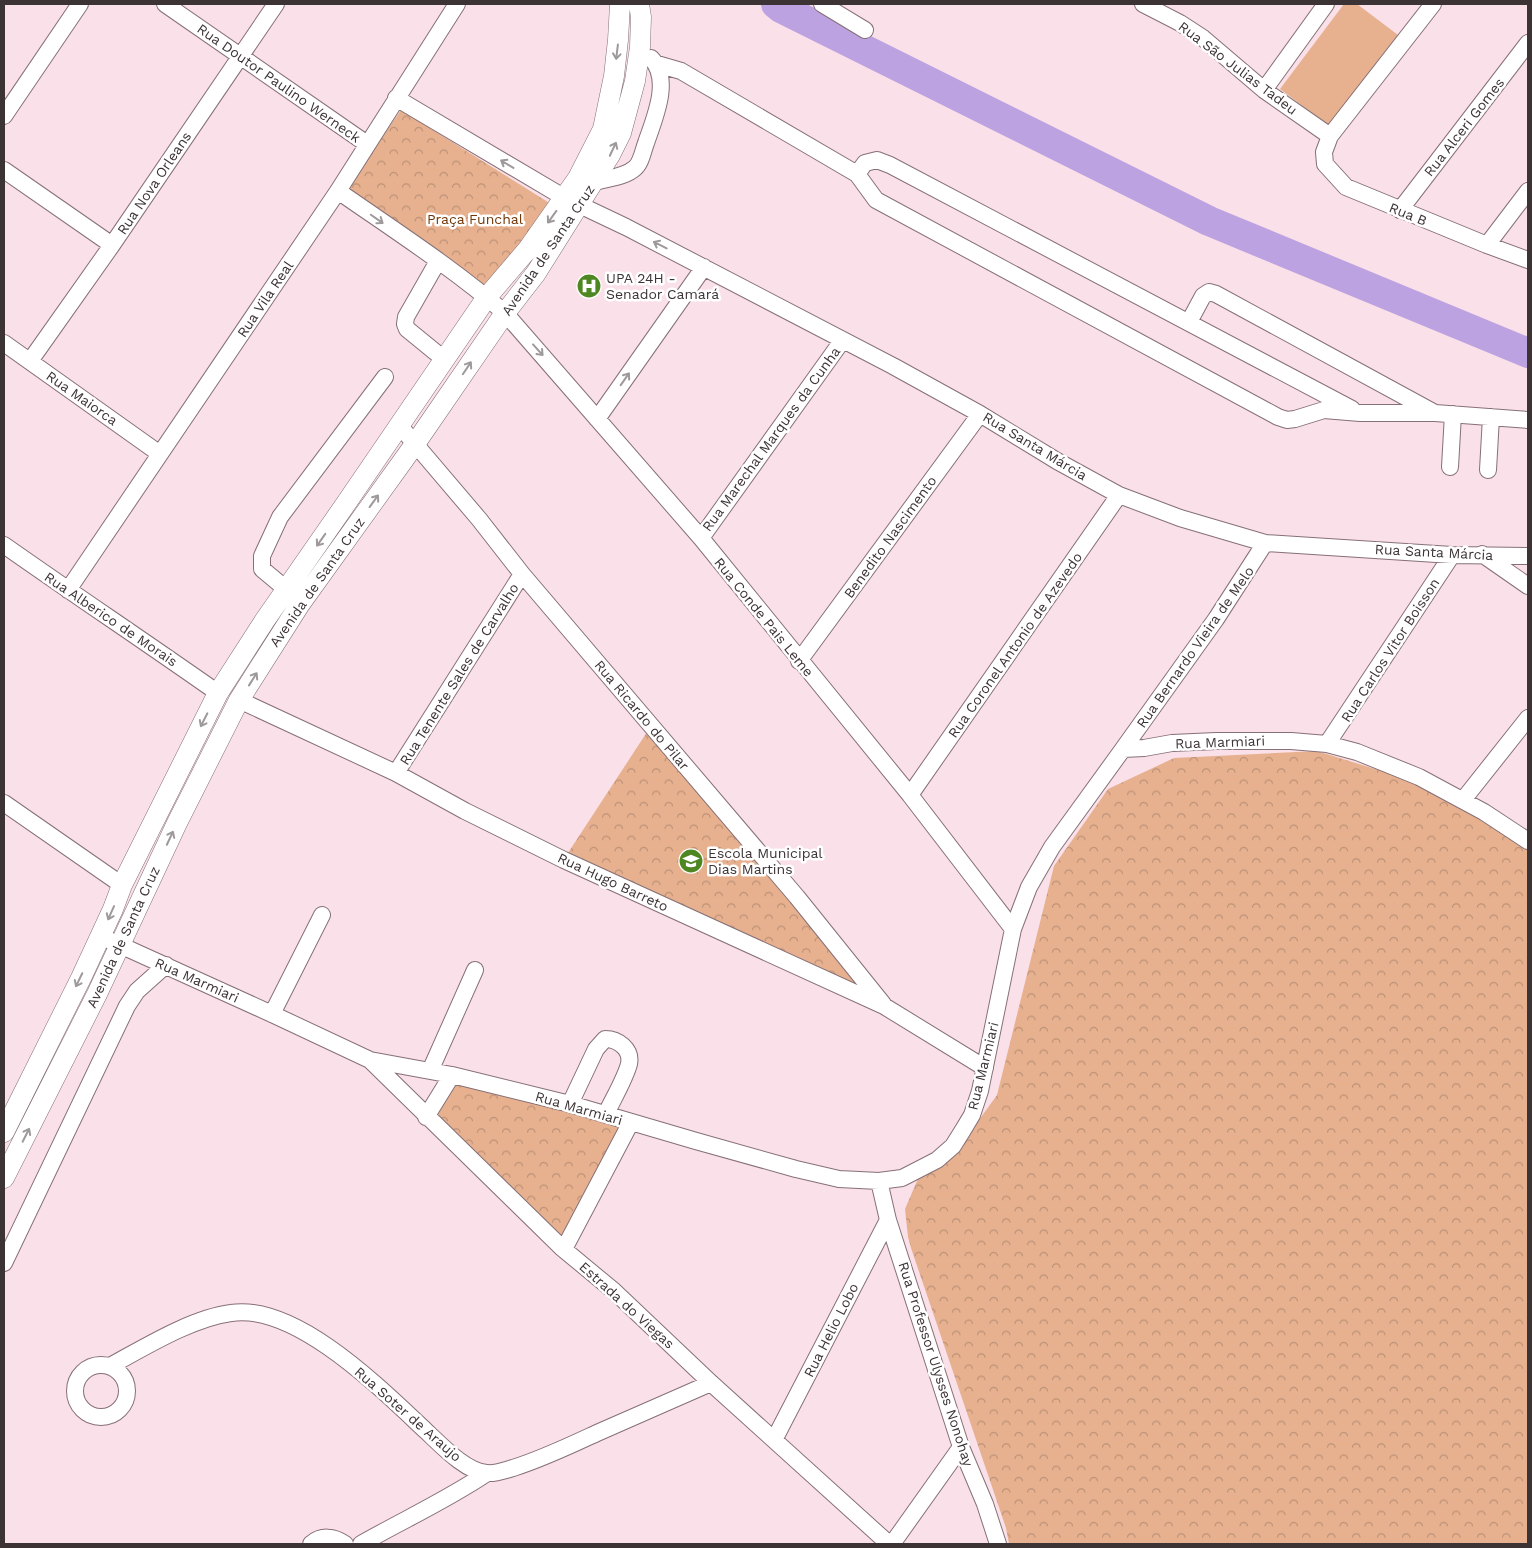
<svg xmlns="http://www.w3.org/2000/svg" width="1532" height="1548" viewBox="0 0 1532 1548" font-family="'Work Sans',sans-serif">
  <style>
    .park { fill: url(#park-crowns) }
    .pitch { fill: #e7b190 }
    .lines { fill: none; stroke-linecap: round; stroke-linejoin: round }
    .river { stroke: #bda2e2; stroke-width: 30 }
    .minor-casing { stroke: #867076; stroke-width: 18 }
    .major-casing { stroke: #867076; stroke-width: 21 }
    .minor { stroke: #fff; stroke-width: 16 }
    .major { stroke: #fff; stroke-width: 20 }
    .oneway { stroke: #9e999a }
    .labels { text-anchor: middle; stroke-width: 5; stroke-linejoin: round; paint-order: stroke }
    .street-label { font-size: 14px; fill: #3c3335; stroke: #fff }
    .park-label { font-size: 14px; fill: #733706; stroke: #fff }
    .poi-label { font-size: 14px; fill: #3c3335; stroke: #fff; text-anchor: start }
  </style>
  <defs>
    <pattern id="park-crowns" width="20" height="18" patternUnits="userSpaceOnUse" patternTransform="scale(1.25)"><rect width="20" height="18" fill="#e7b190"/><path d="M2 6a3 3 0 1 1 6 0M12 15a3 3 0 1 1 6 0" fill="none" stroke="#bc9176"/></pattern>
  </defs>
  <rect width="100%" height="100%" fill="#fae0e8"/>
  <path class="park" d="M 401,110 L 551,204 L 487,295 L 346,189 Z
    M 649,729 L 871,997 L 566,856 Z
    M 1317,751 L 1417,782 L 1528,846 L 1528,1544 L 1009,1544 L 1006,1528 L 911,1248 L 908,1237 L 905,1209 L 920,1174 L 963,1142 L 997,1095 L 1054,866 L 1108,789 L 1174,758 Z
    M 452,1081 L 624,1122 L 565,1239 L 433,1115 Z"/>
  <path class="pitch" d="M 1344,4 L 1357,4 L 1398,35 L 1329,126 L 1280,89 Z"/>
  <g class="lines">
    <path class="river" d="M 776,4 L 781,8 L 1209,221 L 1528,353"/>
    <defs>
      <path id="minor" d="M 165,4 L 367,144
        M 822,4 L 865,30
        M 1143,4 L 1180,23 L 1203,38 L 1264,90 L 1330,136
        M 1433,4 L 1330,136 L 1324,152 L 1325,164 L 1346,187 L 1487,245 L 1528,260
        M 657,64 L 681,71 L 857,174 L 876,200 L 1278,417 L 1287,420 L 1295,419 L 1324,410 L 1360,413 L 1435,413 L 1528,420
        M 1264,90 L 1326,4
        M 396,98 L 565,198 L 626,227 L 893,366 L 980,414 L 1057,461 L 1119,495 L 1180,518 L 1265,543 L 1452,555 L 1528,556
        M 4,116 L 80,4
        M 4,170 L 112,245
        M 857,174 L 865,163 L 877,160 L 890,165 L 1352,409
        M 595,182 C 609,178 625,177 635,168 C 641,163 643,151 646,143 C 654,119 672,80 651,58
        M 338,191 C 394,230 453,268 505,313 L 701,538 L 910,795 L 1013,929
        M 1400,210 L 1528,43
        M 1487,245 L 1528,191
        M 438,261 L 406,317 L 405,324 L 407,329 L 445,360
        M 1189,322 L 1203,296 L 1209,292 L 1216,294 L 1433,412
        M 4,343 L 160,454
        M 30,361 L 112,245 L 276,4
        M 597,419 L 704,267
        M 399,425 L 479,519 L 522,574 L 797,897 L 883,1004
        M 1450,467 L 1453,414
        M 1488,470 L 1491,417
        M 701,538 L 842,341
        M 4,545 C 75,595 147,643 218,693
        M 1482,554 L 1528,586
        M 286,589 L 262,569 L 262,556 L 280,517 L 385,377
        M 68,590 L 338,191 L 457,4
        M 799,661 L 980,414
        M 239,700 L 396,773 L 465,811 L 564,860 L 884,1006 L 985,1068
        M 1327,744 L 1452,555
        M 1123,749 L 1216,619 L 1265,543
        M 396,773 L 522,574
        M 910,795 L 1119,495
        M 1463,800 L 1528,718
        M 4,803 L 122,885
        M 100,936 L 272,1014 L 370,1060 L 452,1075 L 570,1104 L 696,1141 L 796,1169 L 839,1179 L 879,1181 L 902,1178 L 937,1160 L 953,1146 L 963,1130 L 972,1115 L 980,1091 L 1013,929 L 1029,887 L 1052,847 L 1123,749 L 1144,748 L 1172,743 L 1216,741 L 1291,741 L 1327,744 L 1357,752 L 1419,777 L 1484,812 L 1528,841
        M 272,1014 L 322,915
        M 370,1060 L 562,1248 L 614,1291 L 711,1383 L 889,1544
        M 430,1071 L 475,970
        M 570,1104 L 596,1049 L 605,1039 C 618,1039 632,1049 629,1064 C 625,1079 613,1099 606,1114
        M 426,1117 L 452,1075
        M 879,1181 L 888,1220 L 961,1447 L 985,1504 L 998,1544
        M 564,1249 L 631,1122
        M 4,1263 L 127,1006 L 137,991 L 166,965
        M75 1391a26 26 0 1 1 52 0a26 26 0 1 1-52 0Z
        M 110,1366 C 145,1347 192,1318 231,1313 C 296,1303 381,1389 426,1431 C 441,1445 466,1472 487,1473 C 496,1474 505,1470 513,1468 C 542,1459 569,1446 597,1433 C 635,1416 673,1400 711,1383
        M 774,1440 L 888,1220
        M 311,1544 C 321,1535 334,1536 345,1544
        M 361,1544 C 403,1520 447,1500 487,1473
        M 892,1544 L 961,1447"/>
      <path id="major" d="M 4,1132 L 81,978 L 113,909 L 122,885 L 218,693 L 265,620 L 347,502 L 487,297 L 528,249 L 578,178 L 603,129 L 614,76 L 618,40 L 620,4
        M 4,1178 L 97,994 L 177,823 L 239,700 L 300,604 L 415,444 L 505,313 L 536,273 L 610,155 L 621,133 L 635,81 L 640,47 L 641,17 L 639,4"/>
    </defs>
    <use href="#minor" class="minor-casing"/>
    <use href="#major" class="major-casing"/>
    <use href="#minor" class="minor"/>
    <use href="#major" class="major"/>
  </g>
  <defs><path id="oneway-shaft" d="M-6 0H5M1.5-3L5.5 0L1.5 3" fill="none" stroke-width="1.6" stroke-linecap="round" stroke-linejoin="round" transform="scale(1.25)"/></defs>
  <g class="oneway">
    <use href="#oneway-shaft" transform="translate(617 52) rotate(97)"/>
    <use href="#oneway-shaft" transform="translate(613 149) rotate(-65)"/>
    <use href="#oneway-shaft" transform="translate(507 164) rotate(-149)"/>
    <use href="#oneway-shaft" transform="translate(552 217) rotate(126)"/>
    <use href="#oneway-shaft" transform="translate(377 219) rotate(35)"/>
    <use href="#oneway-shaft" transform="translate(660 245) rotate(-153)"/>
    <use href="#oneway-shaft" transform="translate(538 350) rotate(48)"/>
    <use href="#oneway-shaft" transform="translate(467 368) rotate(-56)"/>
    <use href="#oneway-shaft" transform="translate(625 379) rotate(-55)"/>
    <use href="#oneway-shaft" transform="translate(374 501) rotate(-54)"/>
    <use href="#oneway-shaft" transform="translate(321 540) rotate(125)"/>
    <use href="#oneway-shaft" transform="translate(253 679) rotate(-58)"/>
    <use href="#oneway-shaft" transform="translate(204 720) rotate(117)"/>
    <use href="#oneway-shaft" transform="translate(170 838) rotate(-65)"/>
    <use href="#oneway-shaft" transform="translate(111 913) rotate(114)"/>
    <use href="#oneway-shaft" transform="translate(79 980) rotate(116)"/>
    <use href="#oneway-shaft" transform="translate(26 1135) rotate(-63)"/>
  </g>
  <defs>
    <symbol id="hospital-disc" viewBox="-11 -11 22 22"><circle r="9.5" fill="#4e8722" stroke="#fff"/><path d="M-5-5h3v3.5h4V-5h3V5h-3V1.5h-4V5h-3Z" fill="#fff"/></symbol>
    <symbol id="school-disc" viewBox="-11 -11 22 22"><circle r="9.5" fill="#4e8722" stroke="#fff"/><path d="M0-5L7-2L0 1L-7-2ZM-4 1L0 2.5L4 1V4Q0 6-4 4Z" fill="#fff"/></symbol>
  </defs>
  <g fill-rule="evenodd">
    <use href="#hospital-disc" x="575" y="272" width="28" height="28"/>
    <use href="#school-disc" x="677" y="847" width="28" height="28"/>
  </g>
  <g class="labels">
    <g class="street-label">
      <text transform="translate(1238 68) rotate(37)" y="5">Rua São Julias Tadeu</text>
      <text transform="translate(279 83) rotate(35)" y="5">Rua Doutor Paulino Werneck</text>
      <text transform="translate(1464 127) rotate(-52)" y="5">Rua Alceri Gomes</text>
      <text transform="translate(154 183) rotate(-56)" y="5">Rua Nova Orleans</text>
      <text transform="translate(1408 214) rotate(22)" y="5">Rua B</text>
      <text transform="translate(548 250) rotate(-56)" y="5">Avenida de Santa Cruz</text>
      <text transform="translate(265 299) rotate(-56)" y="5">Rua Vila Real</text>
      <text transform="translate(82 398) rotate(35)" y="5">Rua Maiorca</text>
      <text transform="translate(771 439) rotate(-54)" y="5">Rua Marechal Marques da Cunha</text>
      <text transform="translate(1035 446) rotate(31)" y="5">Rua Santa Márcia</text>
      <text transform="translate(890 537) rotate(-54)" y="5">Benedito Nascimento</text>
      <text transform="translate(1434 552) rotate(3)" y="5">Rua Santa Márcia</text>
      <text transform="translate(317 582) rotate(-55)" y="5">Avenida de Santa Cruz</text>
      <text transform="translate(764 617) rotate(51)" y="5">Rua Conde Pais Leme</text>
      <text transform="translate(111 619) rotate(34)" y="5">Rua Alberico de Morais</text>
      <text transform="translate(1015 645) rotate(-55)" y="5">Rua Coronel Antonio de Azevedo</text>
      <text transform="translate(1195 647) rotate(-55)" y="5">Rua Bernardo Vieira de Melo</text>
      <text transform="translate(1390 650) rotate(-57)" y="5">Rua Carlos Vitor Boisson</text>
      <text transform="translate(459 674) rotate(-58)" y="5">Rua Tenente Sales de Carvalho</text>
      <text transform="translate(642 715) rotate(50)" y="5">Rua Ricardo do Pilar</text>
      <text transform="translate(1220 742) rotate(-2)" y="5">Rua Marmiari</text>
      <text transform="translate(613 882) rotate(25)" y="5">Rua Hugo Barreto</text>
      <text transform="translate(123 937) rotate(-65)" y="5">Avenida de Santa Cruz</text>
      <text transform="translate(197 980) rotate(24)" y="5">Rua Marmiari</text>
      <text transform="translate(983 1066) rotate(-76)" y="5">Rua Marmiari</text>
      <text transform="translate(579 1108) rotate(16)" y="5">Rua Marmiari</text>
      <text transform="translate(627 1305) rotate(42)" y="5">Estrada do Viegas</text>
      <text transform="translate(831 1330) rotate(-63)" y="5">Rua Helio Lobo</text>
      <text transform="translate(936 1364) rotate(72)" y="5">Rua Professor Ulysses Nonohay</text>
      <text transform="translate(408 1414) rotate(41)" y="5">Rua Soter de Araujo</text>
    </g>
    <g class="park-label">
      <text x="475" y="224">Praça Funchal</text>
    </g>
    <g class="poi-label">
      <text x="606" y="283">UPA 24H -<tspan x="606" dy="16">Senador Camará</tspan></text>
      <text x="708" y="858">Escola Municipal<tspan x="708" dy="16">Dias Martins</tspan></text>
    </g>
  </g>
  <rect width="1532" height="1548" fill="none" stroke="#3c3335" stroke-width="10"/>
</svg>
